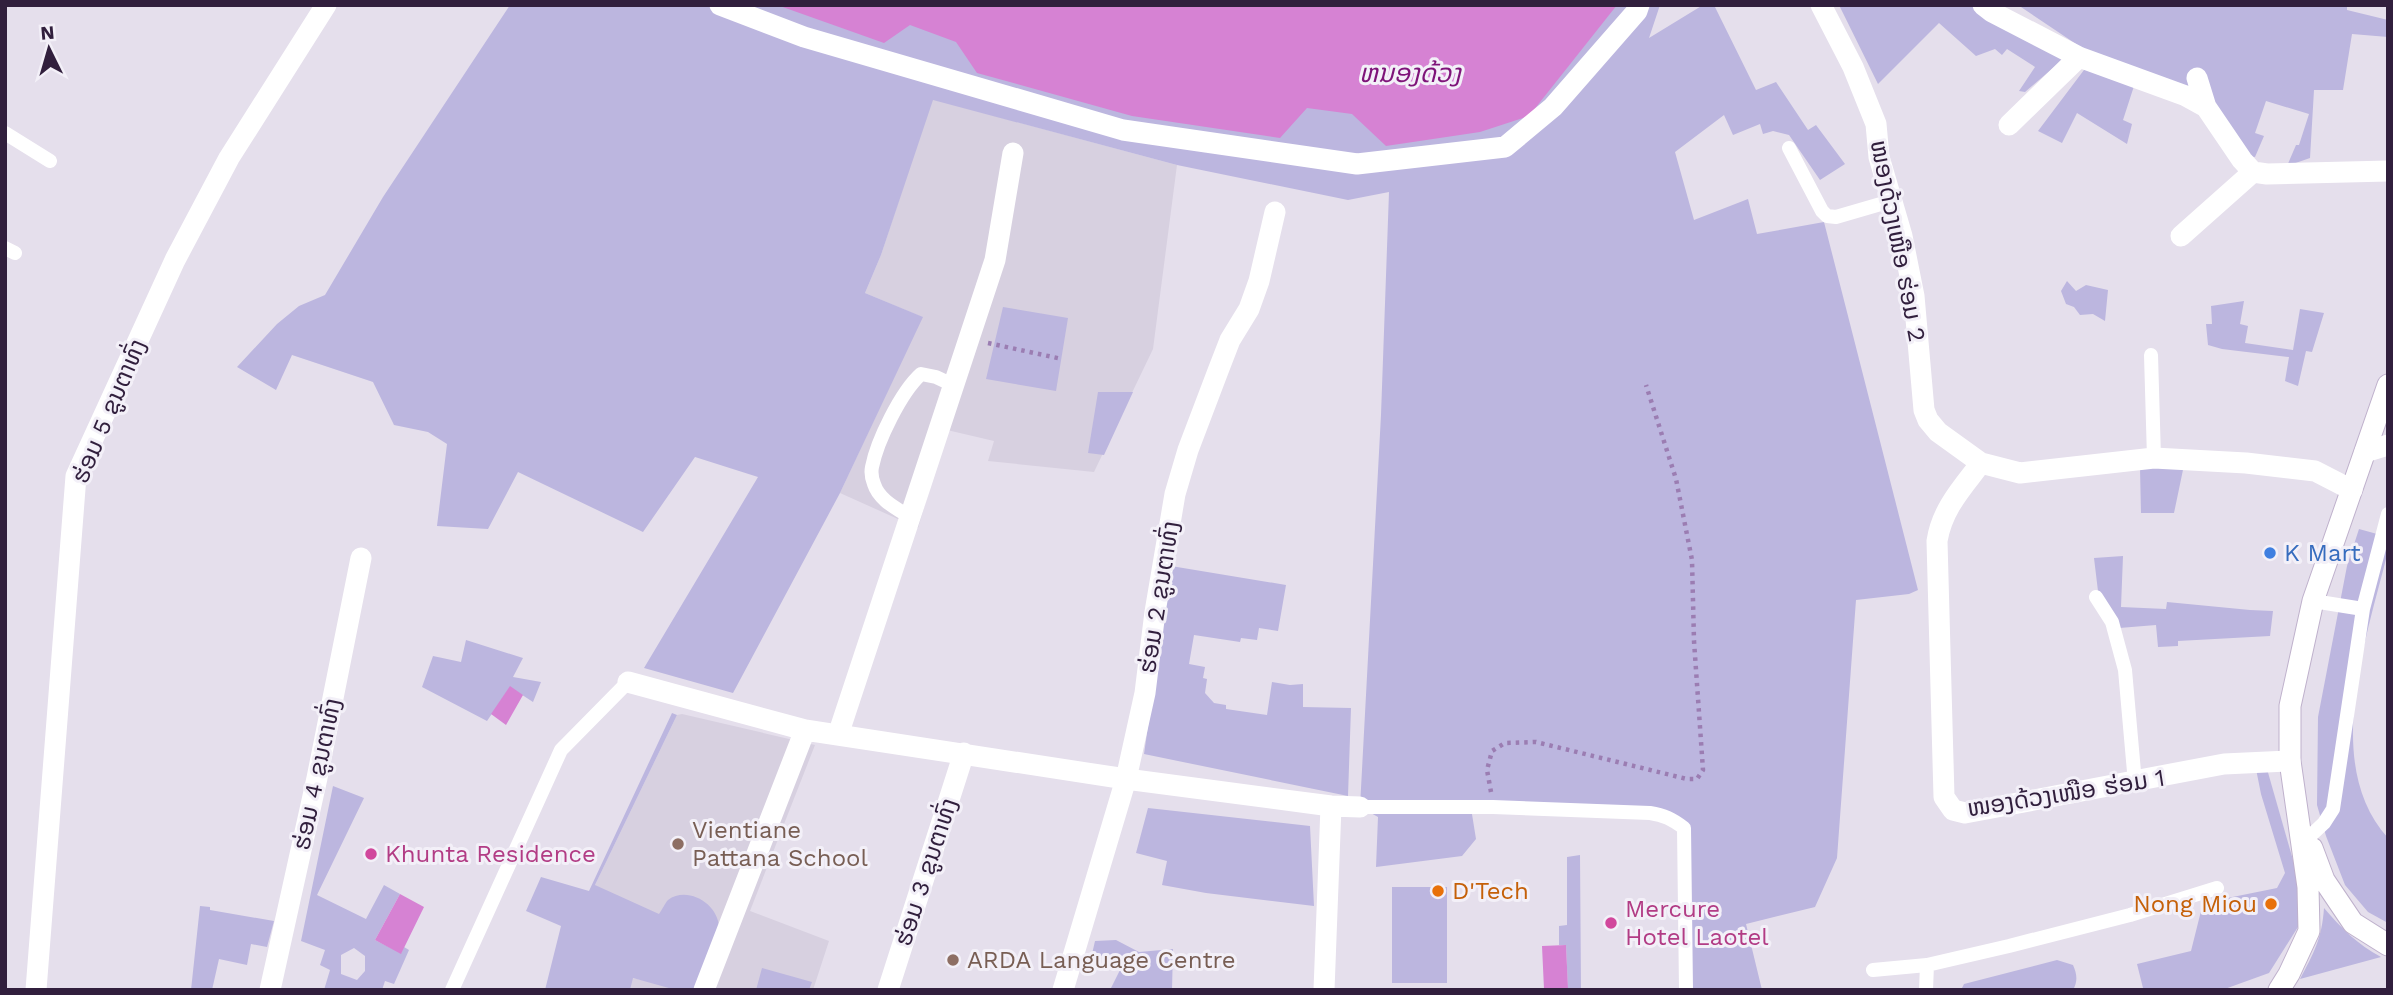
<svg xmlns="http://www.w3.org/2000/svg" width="2393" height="995" viewBox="0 0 2393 995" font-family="'Work Sans','Noto Sans Lao',sans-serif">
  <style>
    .built { fill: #d7d0e0 }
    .green { fill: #bcb6df; fill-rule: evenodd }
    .water { fill: #d682d3 }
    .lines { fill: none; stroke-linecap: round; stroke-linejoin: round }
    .secondary-casing { stroke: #bfb1cc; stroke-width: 23 }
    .path { stroke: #9b7db2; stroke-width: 4.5; stroke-dasharray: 3.5 5; stroke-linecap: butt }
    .lane { stroke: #fff; stroke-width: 14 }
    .street { stroke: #fff; stroke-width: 21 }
    .secondary { stroke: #fff; stroke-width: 21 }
    .shop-dot { fill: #3f7fe0; stroke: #f3f0f8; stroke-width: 2.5 }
    .education-dot { fill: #8d6e63; stroke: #f3f0f8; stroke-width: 2.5 }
    .hotel-dot { fill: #d1479c; stroke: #f3f0f8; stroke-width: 2.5 }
    .food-dot { fill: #e8710a; stroke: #f3f0f8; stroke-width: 2.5 }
    .labels { text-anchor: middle; stroke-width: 6; stroke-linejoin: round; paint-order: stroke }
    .street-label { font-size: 24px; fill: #311f3d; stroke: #f3f0f8 }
    .shop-label { font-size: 24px; fill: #366cbe; stroke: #f3f0f8; text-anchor: start }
    .education-label { font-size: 24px; fill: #785e54; stroke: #f3f0f8; text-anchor: start }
    .hotel-label { font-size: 24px; fill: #b23c85; stroke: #f3f0f8; text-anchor: start }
    .food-label { font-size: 24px; fill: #c56008; stroke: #f3f0f8; text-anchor: start }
    .water-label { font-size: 26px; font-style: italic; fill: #7e1479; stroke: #f3f0f8 }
  </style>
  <rect width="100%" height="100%" fill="#e5dfec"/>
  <path class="built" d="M 932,99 L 1177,165 L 1153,349 L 1094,472 L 988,461 L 994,441 L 947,430 L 918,528 L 840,493 L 922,317 L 865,293 L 881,255 Z
    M 682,714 L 815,745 L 750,911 L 829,941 L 813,990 L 630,990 L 632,978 L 652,982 L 595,885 L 677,715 Z"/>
  <path class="green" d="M 510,5 L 1660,5 L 1649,38 L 1703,5 L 1714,5 L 1756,90 L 1776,82 L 1808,130 L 1816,125 L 1845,164 L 1820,180 L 1789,135 L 1773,131 L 1763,134 L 1760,124 L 1733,135 L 1724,115 L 1675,152 L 1694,220 L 1748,199 L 1757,234 L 1824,222 L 1918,590 L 1909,594 L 1856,600 L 1837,858 L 1815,907 L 1746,924 L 1762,990 L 1688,990 L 1684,828 L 1675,820 L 1471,808 L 1476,839 L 1462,856 L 1376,867 L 1378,817 L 1360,807 L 1381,415 L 1389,192 L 1348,200 L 1177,165 L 933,100 L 881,255 L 865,293 L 923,317 L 840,493 L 733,693 L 644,668 L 758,477 L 695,457 L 643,532 L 518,472 L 488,529 L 437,526 L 447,444 L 428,432 L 394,425 L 373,382 L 292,355 L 276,390 L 237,367 L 277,324 L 299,306 L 325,295 L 383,197 Z
    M 1839,5 L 1975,5 L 2066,57 L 2025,92 L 2019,91 L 2035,67 L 2007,49 L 2002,55 L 1995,49 L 1976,56 L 1939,23 L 1878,84 Z
    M 2018,5 L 2347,5 L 2347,10 L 2388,20 L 2388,37 L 2352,34 L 2343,90 L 2314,90 L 2310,158 L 2287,166 L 2296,145 L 2299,145 L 2309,114 L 2266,101 L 2255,133 L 2264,136 L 2255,157 L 2247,156 L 2211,99 L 2082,48 Z
    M 2087,66 L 2134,86 L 2123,120 L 2132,124 L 2127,144 L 2077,113 L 2062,143 L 2038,131 Z
    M 2067,281 L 2076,291 L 2086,285 L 2108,290 L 2105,321 L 2093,314 L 2080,315 L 2074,307 L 2066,304 L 2061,291 Z
    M 2244,301 L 2240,324 L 2248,326 L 2245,343 L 2293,350 L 2300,309 L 2324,313 L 2312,352 L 2306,351 L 2298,386 L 2285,381 L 2289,357 L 2222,349 L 2208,345 L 2206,324 L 2212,324 L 2211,306 Z
    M 1003,307 L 1068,318 L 1056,391 L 986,379 Z
    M 1098,392 L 1133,392 L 1104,455 L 1088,453 Z
    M 2184,465 L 2174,513 L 2141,513 L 2140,468 Z
    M 2359,529 L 2388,537 L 2388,551 C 2367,637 2321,764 2388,838 L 2388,923 L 2368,912 L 2345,885 L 2326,836 L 2317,805 L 2318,717 L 2347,566 Z
    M 2123,556 L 2121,607 L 2166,609 L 2167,602 L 2250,610 L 2273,611 L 2270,636 L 2178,641 L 2178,646 L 2158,647 L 2156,625 L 2107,629 L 2106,621 L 2101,616 L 2094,558 Z
    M 1171,566 L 1286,585 L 1278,631 L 1259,628 L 1257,640 L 1241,638 L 1240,642 L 1194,635 L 1189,664 L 1205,667 L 1203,678 L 1207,679 L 1205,693 L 1214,703 L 1226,705 L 1226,709 L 1267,715 L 1272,682 L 1290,685 L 1303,684 L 1303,707 L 1351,708 L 1348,796 L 1144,754 Z
    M 466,640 L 523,658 L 513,677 L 541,682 L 533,702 L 510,687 L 487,721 L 422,687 L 433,656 L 461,662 Z
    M 672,713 L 677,715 L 595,885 L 659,914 C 662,910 665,903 668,900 C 688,885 720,905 719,929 C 719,943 703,975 697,990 L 676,990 L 633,978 L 630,990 L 545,990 L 561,926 L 526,911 L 541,877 L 589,891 Z
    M 2256,769 L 2267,769 L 2301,888 L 2303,919 L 2269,973 L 2222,990 L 2137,990 L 2143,988 L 2137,964 L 2191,951 L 2203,903 L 2277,888 L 2285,873 L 2261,794 Z
    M 333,786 L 364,798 L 317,895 L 366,919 L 384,885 L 400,894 L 375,940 L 401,953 L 404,947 L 409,950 L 394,984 L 385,981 L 382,990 L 324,990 L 330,970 L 320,965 L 325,950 L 301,941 ZM 354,948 L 365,956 L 365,971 L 357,980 L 341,974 L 341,955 Z
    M 1148,808 L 1310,826 L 1314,906 L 1206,893 L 1162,885 L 1167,861 L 1136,853 Z
    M 1580,855 L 1581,990 L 1568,990 L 1566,945 L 1559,945 L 1559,926 L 1567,925 L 1567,857 Z
    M 1392,887 L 1447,887 L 1447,983 L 1392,983 Z
    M 200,906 L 210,907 L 210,910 L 274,921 L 267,947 L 251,944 L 247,965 L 219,959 L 212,990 L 191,990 Z
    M 2324,908 C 2341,928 2357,944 2381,957 L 2300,979 C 2314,953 2322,938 2324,908 Z
    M 1116,940 L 1139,952 L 1173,949 L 1172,990 L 1110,990 L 1123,964 L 1113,961 L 1113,958 L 1092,954 L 1095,941 Z
    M 2057,960 L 2073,965 C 2077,974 2078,981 2073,990 L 1961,990 L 1964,984 Z
    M 762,968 L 812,982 L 809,990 L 756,990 Z"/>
  <path class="water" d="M 777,5 L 1617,5 L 1529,116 L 1480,132 L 1386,146 L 1352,114 L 1307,108 L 1280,138 L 1132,116 L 977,73 L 956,42 L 910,25 L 884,43 Z
    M 510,686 L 523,695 L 506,725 L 491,714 Z
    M 400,894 L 424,907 L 401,954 L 375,940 Z
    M 1566,945 L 1568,988 L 1544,989 L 1542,946 Z"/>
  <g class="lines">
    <defs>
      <path id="secondary" d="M 2312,848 L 2324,880 L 2353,923 L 2388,945
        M 2279,990 L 2289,974 L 2309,931 L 2308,887 L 2290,761 L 2290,706 L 2313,601 L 2388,385"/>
    </defs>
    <use href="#secondary" class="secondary-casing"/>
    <path class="path" d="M 988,343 L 1062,359
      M 1491,792 L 1487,770 L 1492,751 L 1505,743 L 1536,742 L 1687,779 L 1697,779 L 1703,770 L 1694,641 L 1692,560 L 1676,479 L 1646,385"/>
    <path class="lane" d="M 5,133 L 50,161
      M 1789,148 L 1822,211 L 1827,216 L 1836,217 L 1891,201
      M 5,248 L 15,253
      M 2151,355 L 2154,458
      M 910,517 C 896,508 879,500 874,484 C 872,479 871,472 872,467 C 877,441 901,392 921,374 L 936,377 L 953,385
      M 2096,597 L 2112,622 L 2125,670 L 2135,783
      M 2363,609 L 2388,514
      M 1360,807 L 1493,807 L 1650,813 C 1664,815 1672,819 1684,828 L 1686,990
      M 2308,838 L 2324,823 L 2333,809 L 2363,609 L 2313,601
      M 1873,970 L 1927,965 L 2009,946 L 2130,915 L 2217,888
      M 452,990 L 561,750 L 628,682
      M 1926,990 L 1927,965"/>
    <path class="street" d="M 720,5 L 804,37 L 1123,130 L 1357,164 L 1505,147 L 1553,107 L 1637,11 L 1639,5
      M 1821,5 L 1853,67 L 1876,124 L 1879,157 L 1902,236 L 1914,296 L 1924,410 L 1928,420 L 1938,432 L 1981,463 L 2020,473 L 2154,458 L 2246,463 L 2315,471 L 2352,490
      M 1983,5 L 1992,12 L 2079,57 L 2186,96 L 2206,107
      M 2197,78 L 2206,107 L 2242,160 L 2253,172 L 2267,174 L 2388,171
      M 2009,125 L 2079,57
      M 2181,236 L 2253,172
      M 2365,452 L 2388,445
      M 1981,463 C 1962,488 1942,509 1937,541 L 1944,797 L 1953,810 L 1965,813 L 2224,764 L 2290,761
      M 628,682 L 805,730 L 1126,779 L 1331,806 L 1360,807
      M 838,735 L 995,260 L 1013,153
      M 36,990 L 76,476 L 175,260 L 229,158 L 326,5
      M 270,990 L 317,778 L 361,558
      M 704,990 L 805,730
      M 888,990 L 964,753
      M 1063,990 L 1126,779 L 1145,693 L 1155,612 L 1175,494 L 1188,450 L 1218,371 L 1230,340 L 1249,309 L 1259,281 L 1275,212
      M 1324,990 L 1331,806"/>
    <use href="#secondary" class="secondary"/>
  </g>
  <circle class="shop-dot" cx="2270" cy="553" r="7"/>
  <g class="education-dot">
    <circle cx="678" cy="844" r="7"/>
    <circle cx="953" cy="960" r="7"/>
  </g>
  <g class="hotel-dot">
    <circle cx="371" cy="854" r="7"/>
    <circle cx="1611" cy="923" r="7"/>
  </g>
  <g class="food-dot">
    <circle cx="1438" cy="891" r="7"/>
    <circle cx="2271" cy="904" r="7"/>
  </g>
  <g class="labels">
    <g class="street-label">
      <text transform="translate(1898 241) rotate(79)" y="8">ໜອງດ້ວງເໜືອ ຮ່ອມ 2</text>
      <text transform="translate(109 411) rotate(-67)" y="8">ຮ່ອມ 5 ຂູນຕາທົ່ງ</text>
      <text transform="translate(1159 597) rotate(-81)" y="8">ຮ່ອມ 2 ຂູນຕາທົ່ງ</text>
      <text transform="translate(317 774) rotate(-78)" y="8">ຮ່ອມ 4 ຂູນຕາທົ່ງ</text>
      <text transform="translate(2066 793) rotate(-9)" y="8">ໜອງດ້ວງເໜືອ ຮ່ອມ 1</text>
      <text transform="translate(926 872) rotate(-72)" y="8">ຮ່ອມ 3 ຂູນຕາທົ່ງ</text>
    </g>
    <g class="shop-label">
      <text x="2284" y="561">K Mart</text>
    </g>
    <g class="education-label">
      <text x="692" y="838">Vientiane<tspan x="692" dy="28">Pattana School</tspan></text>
      <text x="967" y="968">ARDA Language Centre</text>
    </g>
    <g class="hotel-label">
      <text x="385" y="862">Khunta Residence</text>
      <text x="1625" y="917">Mercure<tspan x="1625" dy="28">Hotel Laotel</tspan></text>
    </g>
    <g class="food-label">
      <text x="1452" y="899">D'Tech</text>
      <text x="2257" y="912" text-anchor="end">Nong Miou</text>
    </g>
    <g class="water-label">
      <text x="1410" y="82">ຫນອງດ້ວງ</text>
    </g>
  </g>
  <rect width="2393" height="995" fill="none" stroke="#311f3d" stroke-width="14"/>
  <g transform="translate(49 49) rotate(355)" stroke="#f3f0f8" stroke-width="5" paint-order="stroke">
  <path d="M0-5L12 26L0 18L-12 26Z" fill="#311f3d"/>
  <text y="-10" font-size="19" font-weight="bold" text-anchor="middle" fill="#311f3d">N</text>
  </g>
</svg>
